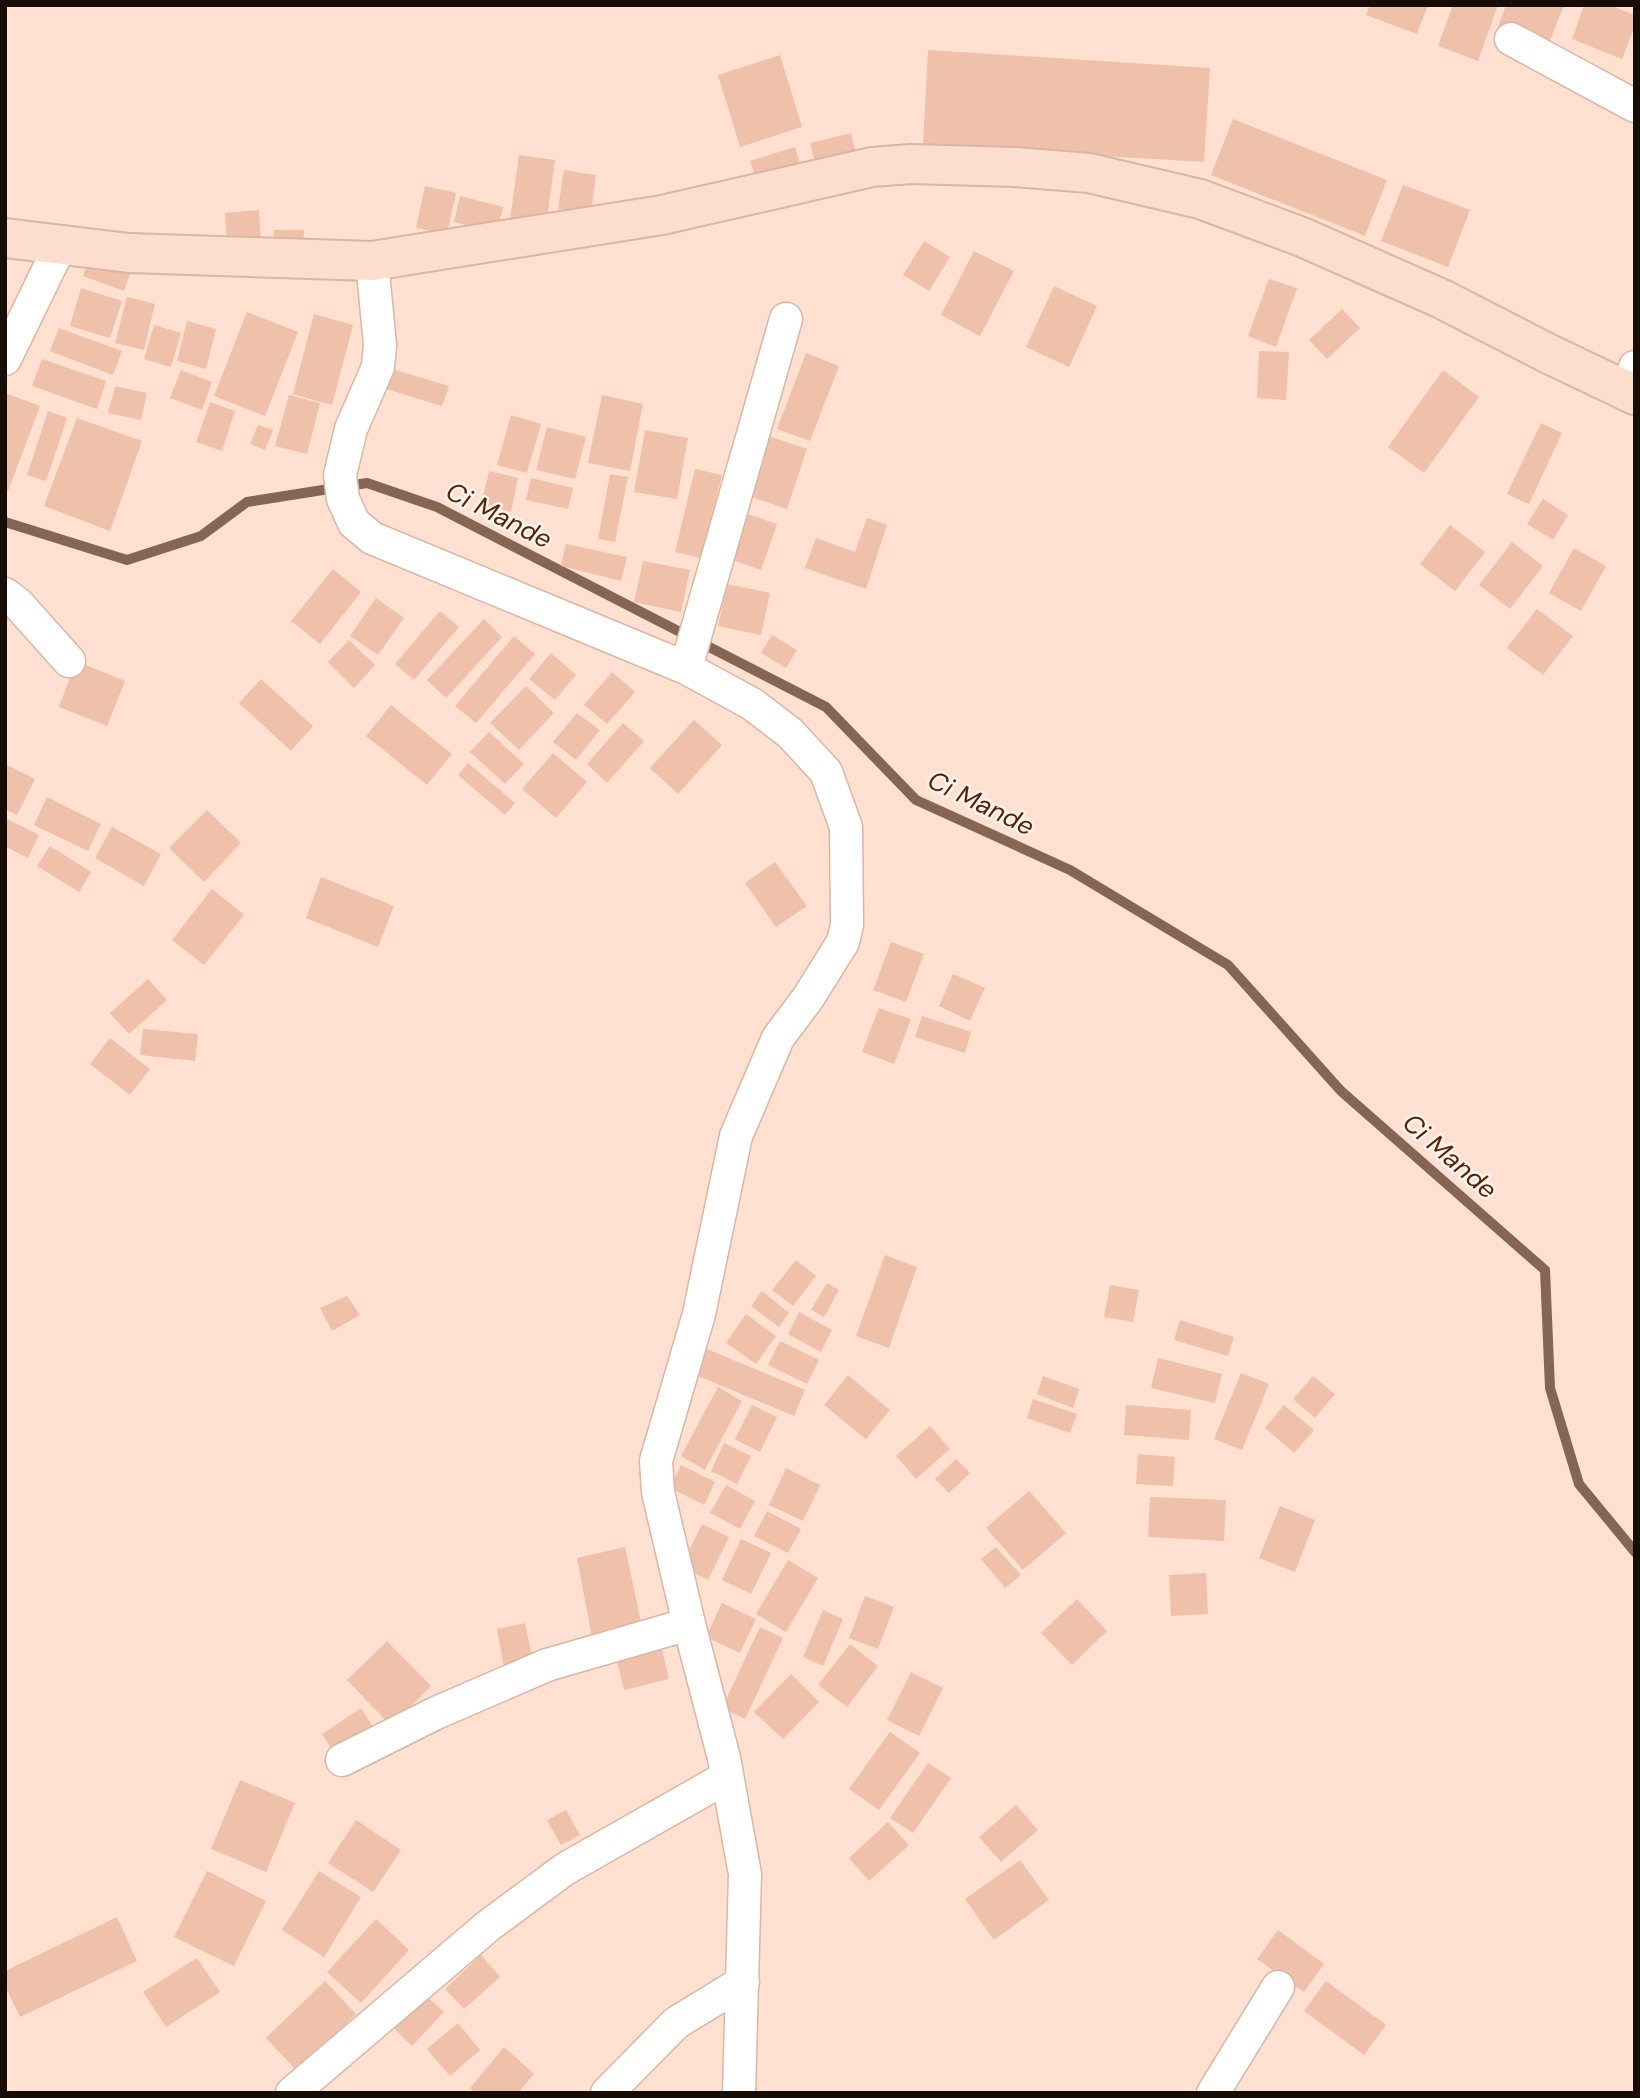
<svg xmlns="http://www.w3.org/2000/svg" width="1640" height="2098" viewBox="0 0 1640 2098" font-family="'DM Sans',sans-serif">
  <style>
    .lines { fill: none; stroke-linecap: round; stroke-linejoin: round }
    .stream { stroke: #876554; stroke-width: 10 }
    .building { fill: #efc0aa }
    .street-casing { stroke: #dab6a4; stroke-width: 35 }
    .secondary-casing { stroke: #dab6a4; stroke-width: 42 }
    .street { stroke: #fff; stroke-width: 32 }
    .secondary { stroke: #fbdece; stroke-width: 38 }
    .labels { text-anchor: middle; stroke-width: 5; stroke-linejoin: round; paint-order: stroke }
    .water-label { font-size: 26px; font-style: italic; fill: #592200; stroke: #faf3ef }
  </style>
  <rect width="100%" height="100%" fill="#ffe0d1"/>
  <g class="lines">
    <path class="stream" d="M 5,522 L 127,560 L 201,536 L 247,502 L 367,483 L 437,507 L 826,707 L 916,800 L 1070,870 L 1228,965 L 1341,1091 L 1545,1270 L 1550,1388 L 1579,1484 L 1635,1552"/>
  </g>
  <path class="building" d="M 1370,5 L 1428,5 L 1417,34 L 1366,15 Z
    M 1453,5 L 1498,5 L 1478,61 L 1438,46 Z
    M 1506,5 L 1564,5 L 1548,46 L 1498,27 Z
    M 1584,5 L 1609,5 L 1635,15 L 1635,25 L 1622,59 L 1572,39 Z
    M 928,50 L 1210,68 L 1204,162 L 923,145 Z
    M 780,55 L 802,127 L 740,147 L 718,75 Z
    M 1233,119 L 1387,180 L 1365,236 L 1211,175 Z
    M 851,133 L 857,157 L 816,167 L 810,143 Z
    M 795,147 L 803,174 L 759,188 L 750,161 Z
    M 519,155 L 555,160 L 546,225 L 510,220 Z
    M 564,170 L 596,175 L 591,214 L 558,209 Z
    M 1403,185 L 1470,210 L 1448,267 L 1381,241 Z
    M 425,186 L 456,193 L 447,234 L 416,228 Z
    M 460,196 L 503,207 L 497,233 L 454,222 Z
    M 259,210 L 261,243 L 227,245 L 225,213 Z
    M 274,230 L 304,230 L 303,253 L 273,251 Z
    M 924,241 L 950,257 L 929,291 L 903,275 Z
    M 974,251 L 1014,271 L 980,336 L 941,315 Z
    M 89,259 L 130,273 L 124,291 L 83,276 Z
    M 1269,279 L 1297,288 L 1276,347 L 1248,336 Z
    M 1054,286 L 1097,306 L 1069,367 L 1026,347 Z
    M 81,288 L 122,301 L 110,338 L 70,326 Z
    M 127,297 L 155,304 L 144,350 L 115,343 Z
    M 1342,309 L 1360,328 L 1327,359 L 1309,340 Z
    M 247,312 L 298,332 L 265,416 L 214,396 Z
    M 314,314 L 353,325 L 332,405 L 293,394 Z
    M 187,321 L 216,329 L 206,369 L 177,361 Z
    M 154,325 L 181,333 L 171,367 L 144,359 Z
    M 59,328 L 122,351 L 113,375 L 50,351 Z
    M 1259,351 L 1289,352 L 1286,400 L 1257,398 Z
    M 806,353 L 839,366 L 810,441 L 777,429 Z
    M 42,359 L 106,381 L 97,409 L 32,386 Z
    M 389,368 L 449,386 L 442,406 L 383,388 Z
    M 181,370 L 212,382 L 202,410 L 170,398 Z
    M 1443,370 L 1479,397 L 1424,473 L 1388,447 Z
    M 115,386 L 147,393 L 141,420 L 108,413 Z
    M 5,393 L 40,406 L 8,491 L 5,489 Z
    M 289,395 L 320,403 L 307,454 L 275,446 Z
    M 602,395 L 643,404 L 630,471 L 588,463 Z
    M 210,402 L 235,411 L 222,451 L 196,442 Z
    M 48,411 L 67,418 L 46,481 L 27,475 Z
    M 511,415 L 541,424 L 527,473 L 497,465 Z
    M 77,418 L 142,441 L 110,531 L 44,506 Z
    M 1541,423 L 1562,433 L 1529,504 L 1507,494 Z
    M 258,425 L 273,430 L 265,450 L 250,444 Z
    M 547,427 L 586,437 L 575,479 L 536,470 Z
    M 645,430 L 688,438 L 677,499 L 634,492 Z
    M 760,433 L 807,449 L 787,509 L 740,493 Z
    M 695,469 L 722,475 L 701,558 L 675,552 Z
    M 489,471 L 518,478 L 511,512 L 481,505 Z
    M 610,474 L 628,477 L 615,542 L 598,539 Z
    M 531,478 L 573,488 L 568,509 L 526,500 Z
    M 1543,499 L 1568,515 L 1553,540 L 1527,524 Z
    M 736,510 L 777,524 L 761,570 L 721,556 Z
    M 867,518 L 887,525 L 866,589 L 805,568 L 816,538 L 855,552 Z
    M 1450,525 L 1485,552 L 1455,591 L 1420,564 Z
    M 1512,542 L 1543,566 L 1510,609 L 1479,585 Z
    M 566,544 L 627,557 L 621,581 L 561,566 Z
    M 1574,548 L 1606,566 L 1581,611 L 1549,593 Z
    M 643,561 L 690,570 L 681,612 L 634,602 Z
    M 333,569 L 361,592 L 320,644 L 291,621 Z
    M 727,584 L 770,593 L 761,635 L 718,626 Z
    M 376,598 L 404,618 L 378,655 L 350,636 Z
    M 1537,609 L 1573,636 L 1543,675 L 1507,648 Z
    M 440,611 L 459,627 L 414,680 L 395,664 Z
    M 484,619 L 502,637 L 446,698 L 427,680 Z
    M 772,635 L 797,650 L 786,668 L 761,653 Z
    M 514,636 L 535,654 L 476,723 L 455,706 Z
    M 349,640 L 375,665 L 354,688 L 328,662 Z
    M 551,653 L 576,675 L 555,700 L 529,679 Z
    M 76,661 L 125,681 L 107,726 L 59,707 Z
    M 612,672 L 635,692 L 607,724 L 584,705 Z
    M 261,679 L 313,726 L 291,751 L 239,703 Z
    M 526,686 L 554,713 L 519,750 L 490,723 Z
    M 391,705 L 452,754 L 427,785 L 366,736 Z
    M 577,713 L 600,730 L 576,760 L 553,742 Z
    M 694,720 L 722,745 L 678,794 L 650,768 Z
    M 623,723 L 644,741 L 607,783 L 587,764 Z
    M 489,732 L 524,764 L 505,784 L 470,752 Z
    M 553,753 L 587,782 L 556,818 L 522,789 Z
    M 468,763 L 515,803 L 505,815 L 458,775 Z
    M 5,764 L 35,779 L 17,815 L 5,809 Z
    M 47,797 L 101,824 L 88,851 L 34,825 Z
    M 207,810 L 241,843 L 204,882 L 169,848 Z
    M 5,818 L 39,835 L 28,858 L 5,846 Z
    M 112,827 L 161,854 L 144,886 L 95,858 Z
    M 50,846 L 91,872 L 79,892 L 37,866 Z
    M 775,862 L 807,906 L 776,927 L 745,883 Z
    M 321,877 L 394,906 L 378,947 L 306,918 Z
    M 212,889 L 244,915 L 204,965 L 172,940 Z
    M 891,942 L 924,954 L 906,1002 L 873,990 Z
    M 953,974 L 985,988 L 970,1021 L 939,1006 Z
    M 148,979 L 167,1000 L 129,1034 L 110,1013 Z
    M 879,1008 L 911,1019 L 894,1064 L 862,1052 Z
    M 922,1016 L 971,1032 L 965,1053 L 915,1037 Z
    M 143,1029 L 198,1034 L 195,1061 L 140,1055 Z
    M 110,1038 L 150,1069 L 130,1095 L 90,1064 Z
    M 885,1255 L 917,1267 L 889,1348 L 856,1336 Z
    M 796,1260 L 816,1276 L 793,1306 L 772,1290 Z
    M 827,1283 L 839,1290 L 824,1317 L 811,1310 Z
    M 1110,1285 L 1139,1290 L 1133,1322 L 1104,1317 Z
    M 762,1291 L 789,1313 L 779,1327 L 751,1306 Z
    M 347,1296 L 360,1315 L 332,1331 L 320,1308 Z
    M 799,1312 L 832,1330 L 821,1352 L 788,1334 Z
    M 746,1314 L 776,1336 L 756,1364 L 726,1343 Z
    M 1180,1320 L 1234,1337 L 1228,1356 L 1174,1340 Z
    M 780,1341 L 819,1360 L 807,1384 L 768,1365 Z
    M 707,1349 L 805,1390 L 794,1416 L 696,1375 Z
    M 1158,1358 L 1222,1374 L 1215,1403 L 1151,1388 Z
    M 1241,1373 L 1269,1384 L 1242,1450 L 1214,1439 Z
    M 848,1375 L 890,1410 L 866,1439 L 824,1405 Z
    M 1043,1376 L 1079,1389 L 1073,1408 L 1037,1394 Z
    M 1313,1376 L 1335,1394 L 1315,1418 L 1293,1399 Z
    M 718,1387 L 742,1401 L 705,1470 L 681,1456 Z
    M 1033,1399 L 1077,1414 L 1070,1433 L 1027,1418 Z
    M 752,1405 L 777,1417 L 760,1452 L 735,1439 Z
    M 1126,1405 L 1191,1410 L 1189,1440 L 1124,1435 Z
    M 1284,1405 L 1314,1430 L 1294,1453 L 1265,1428 Z
    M 930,1426 L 950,1449 L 916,1479 L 896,1456 Z
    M 724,1443 L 751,1456 L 737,1484 L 711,1471 Z
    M 1138,1454 L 1175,1457 L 1173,1486 L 1136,1484 Z
    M 956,1459 L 970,1473 L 949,1493 L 935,1479 Z
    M 681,1465 L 715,1482 L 704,1505 L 670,1488 Z
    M 786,1468 L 820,1485 L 803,1521 L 769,1505 Z
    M 726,1485 L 755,1501 L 740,1529 L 710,1513 Z
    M 1029,1491 L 1066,1533 L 1023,1570 L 986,1528 Z
    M 1150,1497 L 1226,1500 L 1224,1541 L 1148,1537 Z
    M 1280,1506 L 1315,1520 L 1295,1572 L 1259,1558 Z
    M 767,1511 L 801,1529 L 788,1553 L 754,1536 Z
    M 702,1524 L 729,1537 L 708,1580 L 681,1567 Z
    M 741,1539 L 771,1553 L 751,1594 L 722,1580 Z
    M 625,1547 L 642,1627 L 592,1637 L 577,1558 Z
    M 996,1547 L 1021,1575 L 1005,1588 L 981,1559 Z
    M 788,1560 L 818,1578 L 786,1632 L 756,1614 Z
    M 1206,1573 L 1208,1614 L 1171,1616 L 1169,1575 Z
    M 865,1596 L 894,1607 L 878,1649 L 849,1638 Z
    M 1077,1599 L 1107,1631 L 1072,1665 L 1041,1633 Z
    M 722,1603 L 756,1619 L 740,1653 L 706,1637 Z
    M 823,1610 L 843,1619 L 823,1666 L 803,1657 Z
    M 525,1623 L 533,1662 L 504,1668 L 497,1629 Z
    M 760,1627 L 783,1638 L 745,1719 L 722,1708 Z
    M 387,1641 L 431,1686 L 391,1726 L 347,1680 Z
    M 850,1644 L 878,1666 L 847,1707 L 818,1685 Z
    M 662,1650 L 669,1679 L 624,1690 L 617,1661 Z
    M 911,1672 L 943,1688 L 919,1736 L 887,1720 Z
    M 791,1674 L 819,1702 L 783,1739 L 754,1712 Z
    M 361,1708 L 374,1728 L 335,1754 L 322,1734 Z
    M 890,1732 L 920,1753 L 879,1810 L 849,1789 Z
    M 928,1763 L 951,1778 L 913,1833 L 890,1818 Z
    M 240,1780 L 295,1803 L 266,1872 L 211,1849 Z
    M 1016,1805 L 1038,1830 L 1001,1862 L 979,1837 Z
    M 566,1810 L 580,1835 L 561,1845 L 547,1820 Z
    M 356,1820 L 401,1850 L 373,1892 L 328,1863 Z
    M 888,1822 L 909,1845 L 869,1881 L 849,1858 Z
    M 1020,1860 L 1049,1900 L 994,1940 L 965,1899 Z
    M 207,1871 L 266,1901 L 234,1966 L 174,1937 Z
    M 319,1871 L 361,1897 L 324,1957 L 282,1930 Z
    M 117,1917 L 137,1961 L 20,2017 L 5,1986 L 5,1971 Z
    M 376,1919 L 409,1950 L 361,2003 L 327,1972 Z
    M 1278,1930 L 1324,1964 L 1304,1992 L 1257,1959 Z
    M 481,1955 L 500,1977 L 464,2009 L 445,1989 Z
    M 197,1958 L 220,1992 L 166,2027 L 143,1992 Z
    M 325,1981 L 356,2014 L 297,2071 L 266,2038 Z
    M 1326,1981 L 1386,2025 L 1364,2055 L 1304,2011 Z
    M 420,1990 L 444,2012 L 412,2046 L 389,2023 Z
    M 458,2023 L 480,2050 L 450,2076 L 427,2049 Z
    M 504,2047 L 534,2074 L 518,2093 L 476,2093 L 470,2088 Z"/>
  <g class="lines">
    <defs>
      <path id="street" d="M 1511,39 L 1635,106
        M 372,261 L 380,345 L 378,367 L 351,429 L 340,475 L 343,499 L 354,523 L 372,538 L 686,668 L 752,704 L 790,733 L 826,772 L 846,827 L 847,925 L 843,942 L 808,998 L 778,1038 L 736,1136 L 699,1314 L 656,1461 L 658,1492 L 689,1624 L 724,1758 L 745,1874 L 739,2093
        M 5,359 L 61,244
        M 1627,393 L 1635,367
        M 5,594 L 18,604 L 69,661
        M 686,668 L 786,319
        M 342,1760 L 436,1713 L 547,1665 L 689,1624
        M 292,2093 L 488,1926 L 565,1869 L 727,1777
        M 607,2093 L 676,2023 L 743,1982
        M 1213,2093 L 1278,1987"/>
      <path id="secondary" d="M 5,238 L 129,253 L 372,261 L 662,215 L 872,167 L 911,164 L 1014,167 L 1089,173 L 1200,199 L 1302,237 L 1442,299 L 1547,353 L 1635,395"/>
    </defs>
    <use href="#street" class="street-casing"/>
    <use href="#secondary" class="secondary-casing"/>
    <use href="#street" class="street"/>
    <use href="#secondary" class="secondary"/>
  </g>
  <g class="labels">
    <g class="water-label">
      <text transform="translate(499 515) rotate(27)" y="9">Ci Mande</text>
      <text transform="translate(981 803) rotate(26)" y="9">Ci Mande</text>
      <text transform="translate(1450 1156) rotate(41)" y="9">Ci Mande</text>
    </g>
  </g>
  <rect width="1640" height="2098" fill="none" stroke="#180c06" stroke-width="14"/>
</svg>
